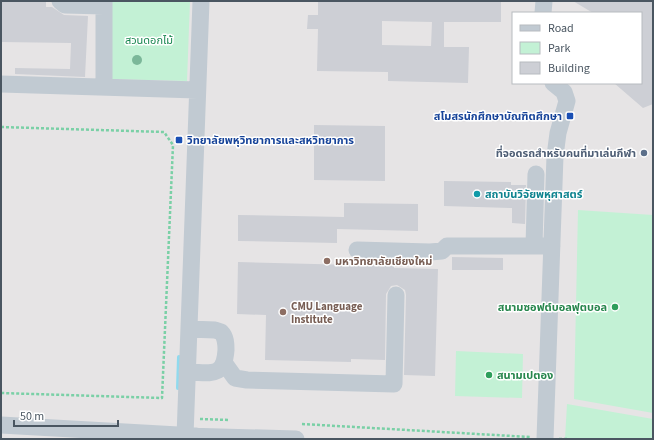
<svg xmlns="http://www.w3.org/2000/svg" width="654" height="440" viewBox="0 0 654 440" font-family="'Source Sans 3','Noto Sans Thai',sans-serif">
  <style>
    .education { fill: #e6e4e5; fill-rule: evenodd }
    .green { fill: #c3f1d5 }
    .lines { fill: none; stroke-linecap: round; stroke-linejoin: round }
    .stream { stroke: #90daee; stroke-width: 4 }
    .building { fill: #cdcfd5; fill-rule: evenodd }
    .path { stroke: #7ad0a6; stroke-width: 2.5; stroke-dasharray: 3 2; stroke-linecap: butt }
    .minor { stroke: #c1cad2; stroke-width: 17 }
    .tree { fill: #7bb799 }
    .transit-dot { fill: #1a4fb4; stroke: #fff; stroke-width: 1.5 }
    .service-dot { fill: #5c6f8a; stroke: #fff; stroke-width: 1.5 }
    .culture-dot { fill: #0f9aa8; stroke: #fff; stroke-width: 1.5 }
    .education-dot { fill: #8d6e63; stroke: #fff; stroke-width: 1.5 }
    .leisure-dot { fill: #2e9e5b; stroke: #fff; stroke-width: 1.5 }
    .labels { text-anchor: middle; stroke-width: 3; stroke-linejoin: round; paint-order: stroke }
    .park-label { font-size: 11px; fill: #17864f; stroke: #fff }
    .transit-label { font-size: 11px; font-weight: bold; fill: #164399; stroke: #fff; text-anchor: end }
    .service-label { font-size: 11px; font-weight: bold; fill: #4e5e75; stroke: #fff; text-anchor: end }
    .culture-label { font-size: 11px; font-weight: bold; fill: #0d838f; stroke: #fff; text-anchor: start }
    .education-label { font-size: 11px; font-weight: bold; fill: #785e54; stroke: #fff; text-anchor: start }
    .leisure-label { font-size: 11px; font-weight: bold; fill: #27864d; stroke: #fff; text-anchor: end }
  </style>
  <rect width="100%" height="100%" fill="#f5f3f3"/>
  <path class="education" d="M 1,1 L 653,1 L 653,439 L 1,439 ZM 513,13 L 641,13 L 641,83 L 513,83 Z"/>
  <path class="green" d="M 109,1 L 190,1 L 187,81 L 107,79 Z
    M 578,210 L 653,215 L 653,413 L 574,399 Z
    M 456,351 L 523,354 L 522,398 L 455,396 Z
    M 567,404 L 653,419 L 653,439 L 565,439 Z"/>
  <g class="lines">
    <path class="stream" d="M 178,388 L 179,357"/>
  </g>
  <path class="building" d="M 1,1 L 46,1 L 46,7 L 52,7 L 64,15 L 88,16 L 85,77 L 15,74 L 15,68 L 70,69 L 71,43 L 1,42 Z
    M 318,1 L 501,1 L 501,22 L 444,22 L 444,47 L 469,47 L 468,83 L 388,81 L 388,72 L 317,71 L 318,29 L 307,29 L 308,15 L 318,15 ZM 382,21 L 432,22 L 431,46 L 382,45 Z
    M 573,1 L 653,1 L 653,104 L 643,108 L 614,83 L 641,83 L 641,13 L 593,13 Z
    M 314,125 L 385,126 L 385,181 L 314,180 Z
    M 444,181 L 511,182 L 511,185 L 526,185 L 525,224 L 512,223 L 512,208 L 444,206 Z
    M 344,203 L 418,204 L 418,231 L 337,229 L 337,243 L 238,241 L 238,215 L 344,217 Z
    M 452,257 L 503,258 L 503,270 L 452,270 Z
    M 238,262 L 394,266 L 394,268 L 438,269 L 435,376 L 404,375 L 406,295 L 405,290 L 397,285 L 391,286 L 386,294 L 385,360 L 351,359 L 351,362 L 265,360 L 266,315 L 237,314 Z"/>
  <g class="lines">
    <path class="path" d="M 1,127 L 164,132 L 173,145 L 162,398 L 1,393
      M 200,419 L 229,420
      M 302,424 L 530,437
      M 559,439 L 568,439"/>
    <path class="minor" d="M 60,1 L 65,5 L 104,6
      M 201,1 L 185,436 L 296,439
      M 543,13 L 544,1
      M 1,84 L 197,90
      M 104,86 L 104,1
      M 534,246 L 536,174
      M 357,250 L 430,252 L 442,251 L 447,246 L 552,246
      M 225,364 L 235,378 L 247,380 L 394,384 L 396,295
      M 187,372 C 210,372 224,379 226,350 C 226,344 226,337 221,332 L 215,330 L 189,329
      M 1,425 L 196,436
      M 545,439 L 555,156 L 558,133 L 567,101 L 564,92 L 553,83"/>
  </g>
  <circle class="tree" cx="137" cy="60" r="5"/>
  <g class="transit-dot">
    <rect x="566" y="112" width="8" height="8" rx="2"/>
    <rect x="175" y="136" width="8" height="8" rx="2"/>
  </g>
  <circle class="service-dot" cx="644" cy="153" r="4"/>
  <circle class="culture-dot" cx="477" cy="194" r="4"/>
  <g class="education-dot">
    <circle cx="327" cy="261" r="4"/>
    <circle cx="283" cy="312" r="4"/>
  </g>
  <g class="leisure-dot">
    <circle cx="615" cy="307" r="4"/>
    <circle cx="489" cy="375" r="4"/>
  </g>
  <g class="labels">
    <g class="park-label">
      <text x="149" y="44">สวนดอกไม้</text>
    </g>
    <g class="transit-label">
      <text x="562" y="120">สโมสรนักศึกษาบัณฑิตศึกษา</text>
      <text x="187" y="144" text-anchor="start">วิทยาลัยพหุวิทยาการและสหวิทยาการ</text>
    </g>
    <g class="service-label">
      <text x="636" y="157">ที่จอดรถสำหรับคนที่มาเล่นกีฬา</text>
    </g>
    <g class="culture-label">
      <text x="485" y="198">สถาบันวิจัยพหุศาสตร์</text>
    </g>
    <g class="education-label">
      <text x="335" y="265">มหาวิทยาลัยเชียงใหม่</text>
      <text x="291" y="310">CMU Language<tspan x="291" dy="13">Institute</tspan></text>
    </g>
    <g class="leisure-label">
      <text x="607" y="311">สนามซอฟต์บอลฟุตบอล</text>
      <text x="497" y="379" text-anchor="start">สนามเปตอง</text>
    </g>
  </g>
  <rect width="654" height="440" fill="none" stroke="#4a5661" stroke-width="4"/>
  <rect x="512" y="12" width="130" height="72" fill="#ffffff" stroke="#b7bbc0"/>
  <rect x="520" y="25" width="20" height="6" fill="#c1cad2" stroke="#b7bbc0"/>
  <text x="548" y="32" font-size="12" fill="#4a5661">Road</text>
  <rect x="520" y="42" width="20" height="12" fill="#c3f1d5" stroke="#b7bbc0"/>
  <text x="548" y="52" font-size="12" fill="#4a5661">Park</text>
  <rect x="520" y="62" width="20" height="12" fill="#cdcfd5" stroke="#b7bbc0"/>
  <text x="548" y="72" font-size="12" fill="#4a5661">Building</text>
  <path d="M14 420v6h104v-6" fill="none" stroke="#4a5661" stroke-width="2"/>
  <text x="20" y="420" font-size="12" fill="#4a5661" stroke="#ffffff" stroke-width="3" paint-order="stroke">50 m</text>
</svg>
